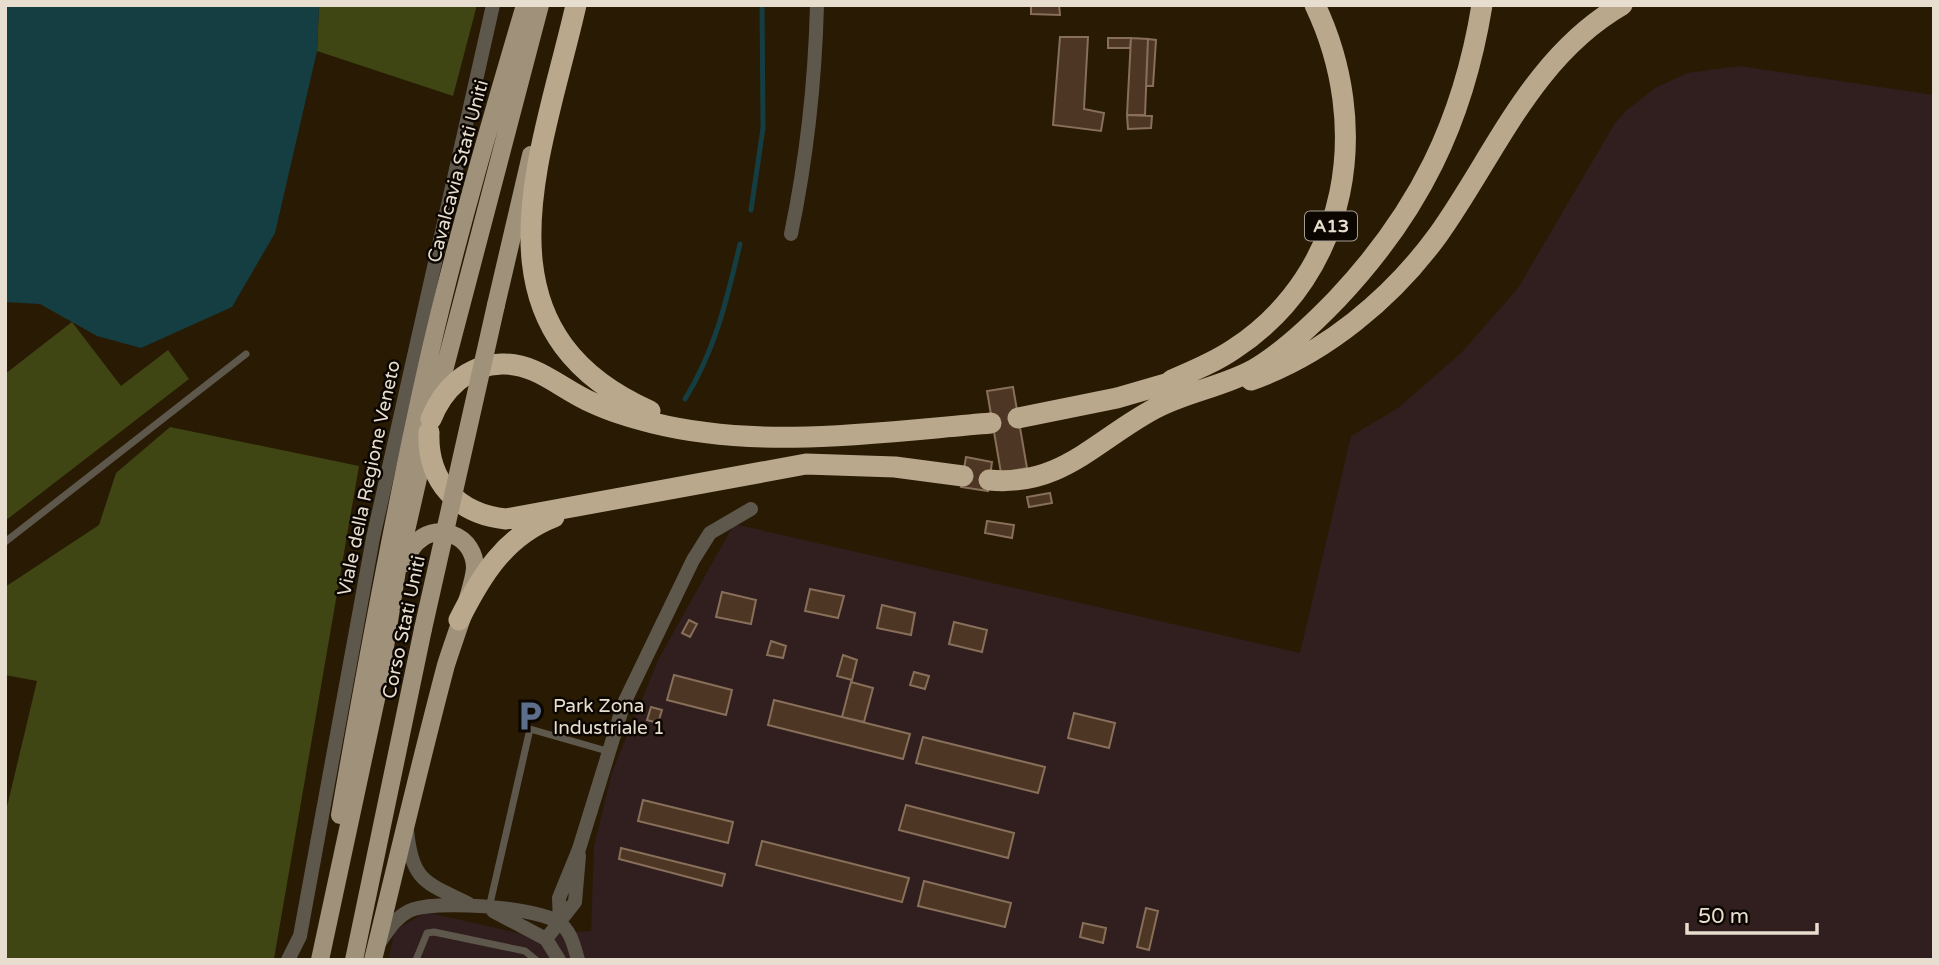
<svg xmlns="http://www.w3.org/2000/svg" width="1939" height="965" viewBox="0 0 1939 965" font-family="'Varela Round',sans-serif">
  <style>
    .industrial { fill: #311e1e }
    .green { fill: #3f4513 }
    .water { fill: #153e43 }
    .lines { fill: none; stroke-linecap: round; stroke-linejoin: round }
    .stream { stroke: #153e43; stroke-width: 5 }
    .building { fill: #4d3724; stroke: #876f5a; stroke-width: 2 }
    .service { stroke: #5e574c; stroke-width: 7 }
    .minor { stroke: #5e574c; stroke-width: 14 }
    .primary { stroke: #9f917a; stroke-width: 18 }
    .motorway { stroke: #b9a88c; stroke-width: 21 }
    .primary-bridge { stroke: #9f917a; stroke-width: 18 }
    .labels { text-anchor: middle; stroke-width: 5; stroke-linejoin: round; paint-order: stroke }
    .shield { fill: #0c0601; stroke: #a69d92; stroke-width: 2 }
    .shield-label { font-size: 18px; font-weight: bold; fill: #e8ded0 }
    .street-label { font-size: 19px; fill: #e8ded0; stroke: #0c0601 }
    .poi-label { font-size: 19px; fill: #e8ded0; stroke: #0c0601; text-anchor: start }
  </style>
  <rect width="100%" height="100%" fill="#281a03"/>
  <path class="industrial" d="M 1739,66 L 1934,95 L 1934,960 L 388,960 L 395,930 L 426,912 L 526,935 L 591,931 L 594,846 L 612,772 L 659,658 L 734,524 L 1300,653 L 1351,436 L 1398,408 L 1462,352 L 1518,288 L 1615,123 L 1627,110 L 1655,88 L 1687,73 Z"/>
  <path class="green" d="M 319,5 L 477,5 L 453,96 L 317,51 Z
    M 72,322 L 121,386 L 168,350 L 189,379 L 5,521 L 5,374 Z
    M 170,427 L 359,466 L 274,959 L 5,960 L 5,815 L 37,681 L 5,675 L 5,587 L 99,525 L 116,473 Z"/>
  <path class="water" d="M 5,5 L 319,5 L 317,51 L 275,233 L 232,307 L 141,348 L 97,336 L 40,304 L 5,302 Z"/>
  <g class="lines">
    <path class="stream" d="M 751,210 L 763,128 L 762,5
      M 685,399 C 715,351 727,299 740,244"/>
  </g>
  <path class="building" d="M 1031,5 L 1059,5 L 1060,15 L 1031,14 Z
    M 1060,37 L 1088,37 L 1084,109 L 1104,113 L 1101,131 L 1053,125 Z
    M 1108,38 L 1131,38 L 1130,48 L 1108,48 Z
    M 1131,38 L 1148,39 L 1145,115 L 1127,115 Z
    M 1148,39 L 1156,40 L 1153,86 L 1146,86 Z
    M 1127,115 L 1152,116 L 1151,128 L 1128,129 Z
    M 1013,387 L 1027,468 L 1001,473 L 987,391 Z
    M 966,457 L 992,462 L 988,491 L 961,487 Z
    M 1050,493 L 1052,503 L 1029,507 L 1027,497 Z
    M 987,521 L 1014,525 L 1012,538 L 985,533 Z
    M 810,589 L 844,596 L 838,618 L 805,611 Z
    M 722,592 L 756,600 L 751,624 L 716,617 Z
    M 882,605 L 915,613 L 911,635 L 877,628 Z
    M 689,620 L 697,624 L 690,637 L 682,633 Z
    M 954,622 L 987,630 L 982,652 L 949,644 Z
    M 771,641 L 786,646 L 783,658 L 767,655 Z
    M 843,655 L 857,660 L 852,680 L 837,676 Z
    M 914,672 L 929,676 L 925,689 L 910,685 Z
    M 674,675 L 732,690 L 726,715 L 667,700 Z
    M 851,682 L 873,688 L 864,722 L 842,717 Z
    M 774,700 L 910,734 L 903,759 L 768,725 Z
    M 651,707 L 662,710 L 658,723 L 647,720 Z
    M 1074,713 L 1115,723 L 1109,748 L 1068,738 Z
    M 923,737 L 1045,767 L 1038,793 L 916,763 Z
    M 643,800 L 733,822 L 728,843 L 638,821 Z
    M 906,805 L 1014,833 L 1008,858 L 899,830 Z
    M 762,841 L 909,878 L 902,902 L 756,865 Z
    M 621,848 L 725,874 L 722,886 L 619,859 Z
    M 924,881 L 1011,903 L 1005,927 L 918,906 Z
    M 1146,908 L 1158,911 L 1149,950 L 1137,947 Z
    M 1083,923 L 1106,928 L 1103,943 L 1080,937 Z"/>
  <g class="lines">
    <path class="service" d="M 5,542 L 246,354
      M 489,908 L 530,729 L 607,751
      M 416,960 L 427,933 L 434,932 L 525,951 L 536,960"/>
    <path class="minor" d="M 791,234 C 807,157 815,83 817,5
      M 407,830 C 412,882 425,882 469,904
      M 493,911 L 546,939 L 559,960
      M 560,923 L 559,898 L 579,849 L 624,703 L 693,560 L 710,533 L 751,509
      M 546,939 L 575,902 L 579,856
      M 380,942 C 389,929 395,918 409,911 C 432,899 537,907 558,922 C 571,930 574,946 578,960
      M 288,960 L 300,936 L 373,538 L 493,5"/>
    <path class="primary" d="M 496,305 L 531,155
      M 435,405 L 540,5
      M 340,815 C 367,660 395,506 430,353 C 457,236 491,120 525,5
      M 320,960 L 379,685 L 397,570 L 427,439
      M 354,960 L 423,629
      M 373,960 C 397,862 420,763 446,665 C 453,642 474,588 475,568 C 475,554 467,540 453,535 C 430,526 411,541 405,563"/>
    <path class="motorway" d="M 576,5 C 542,155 465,329 650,411
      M 1172,380 C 1193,371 1215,362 1234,349 C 1351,272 1372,125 1315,5
      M 1251,380 C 1325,354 1392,298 1438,235 C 1495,155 1532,57 1622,5
      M 1018,418 L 1117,398 L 1186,378
      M 431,419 C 443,389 467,365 502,364 C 537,363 562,390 593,403 C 612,412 633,418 653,423 C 762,450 881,432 991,423
      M 429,432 C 427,481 457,514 506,519 L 806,464 L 895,467 L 963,476
      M 989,480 C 1061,487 1096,440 1154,409 C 1185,392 1222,387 1253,370 C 1284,352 1312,325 1337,299 C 1419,212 1463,122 1482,5
      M 459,620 C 481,576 505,536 554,517"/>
    <path class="primary-bridge" d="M 423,629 L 496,305"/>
  </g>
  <defs>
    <symbol id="parking-bare" viewBox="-9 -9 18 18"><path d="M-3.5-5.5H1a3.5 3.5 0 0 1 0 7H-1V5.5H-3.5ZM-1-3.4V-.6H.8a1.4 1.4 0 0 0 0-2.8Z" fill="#5c6f8a" stroke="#0c0601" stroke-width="2.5" paint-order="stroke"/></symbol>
  </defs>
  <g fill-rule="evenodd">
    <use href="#parking-bare" x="508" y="694" width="44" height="44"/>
  </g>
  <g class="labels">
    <rect class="shield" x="1305" y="211.5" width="52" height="29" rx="5"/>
    <g class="shield-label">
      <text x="1331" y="232">A13</text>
    </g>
    <g class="street-label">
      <text transform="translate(457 171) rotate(-75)" y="7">Cavalcavia Stati Uniti</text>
      <text transform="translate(368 478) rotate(-78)" y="7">Viale della Regione Veneto</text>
      <text transform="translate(403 627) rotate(-78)" y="7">Corso Stati Uniti</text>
    </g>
    <g class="poi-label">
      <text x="553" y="712">Park Zona<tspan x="553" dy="22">Industriale 1</tspan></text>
    </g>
  </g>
  <rect width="1939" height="965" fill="none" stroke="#e8ded0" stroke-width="14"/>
  <path d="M1687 923v10h130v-10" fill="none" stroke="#e8ded0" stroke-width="3.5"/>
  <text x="1698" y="923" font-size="21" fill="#e8ded0" stroke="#0c0601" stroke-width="5" paint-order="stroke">50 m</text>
</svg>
